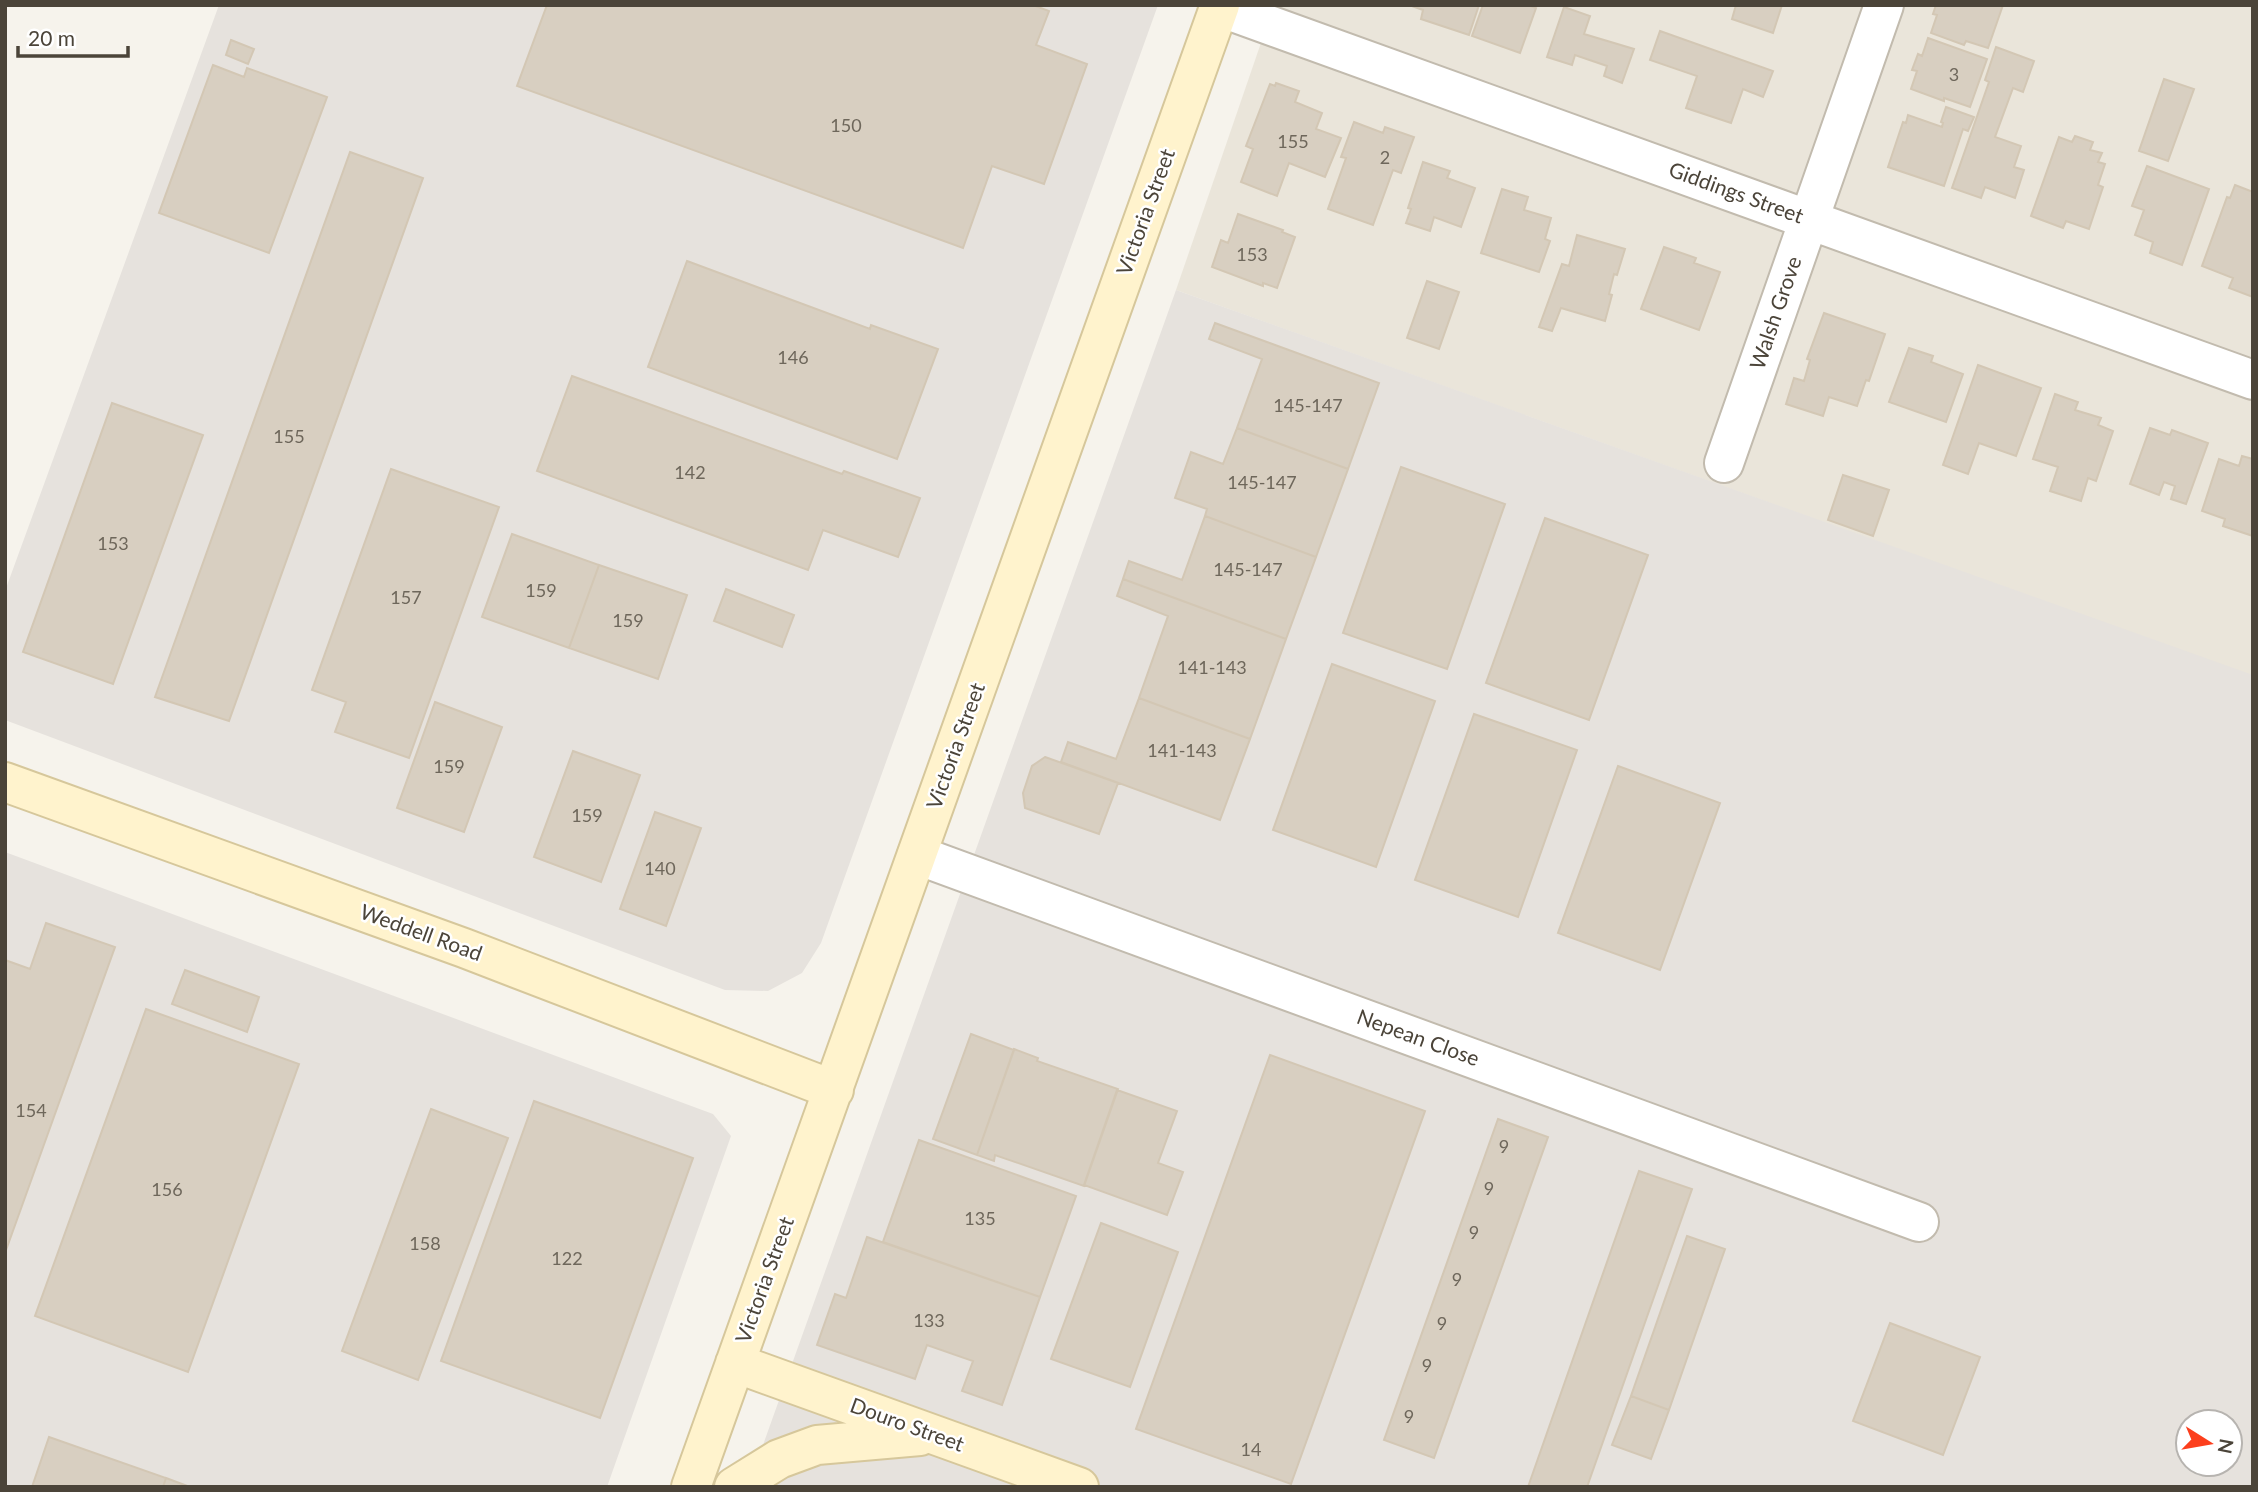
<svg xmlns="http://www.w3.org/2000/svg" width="2258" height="1492" viewBox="0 0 2258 1492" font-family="Lato,sans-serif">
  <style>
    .residential { fill: #eae5da }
    .industrial { fill: #e6e2dd; fill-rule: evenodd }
    .building { fill: #d8cfc1; stroke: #d3c7b4; stroke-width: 2 }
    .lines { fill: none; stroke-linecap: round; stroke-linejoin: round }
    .street-casing { stroke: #c2bbae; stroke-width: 42 }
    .secondary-casing { stroke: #d6c79b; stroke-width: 42 }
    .street { stroke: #fff; stroke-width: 38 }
    .secondary { stroke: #fff3cd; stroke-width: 38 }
    .labels { text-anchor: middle; stroke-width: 5; stroke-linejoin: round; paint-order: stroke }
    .number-label { font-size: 18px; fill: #6e675b }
    .street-label { font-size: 21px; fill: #4b4439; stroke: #fff }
  </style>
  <rect width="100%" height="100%" fill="#f6f3ec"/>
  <path class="residential" d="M 1274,5 L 2253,5 L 2253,676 L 1176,290 Z"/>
  <path class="industrial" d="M 219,5 L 1158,5 L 821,943 L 802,973 L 768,991 L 725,990 L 5,720 L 5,591 Z
    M 1176,290 L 2253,675 L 2253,1487 L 748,1487 ZM 2188,1422 L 2230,1422 L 2230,1464 L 2188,1464 Z
    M 5,852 L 713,1114 L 731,1136 L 607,1487 L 5,1487 Z"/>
  <path class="building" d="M 547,5 L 1033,5 L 1049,11 L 1036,45 L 1087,64 L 1044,184 L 992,166 L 963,248 L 517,86 Z
    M 1409,5 L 1479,5 L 1469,35 L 1421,19 L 1423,10 Z
    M 1483,5 L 1528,5 L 1536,8 L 1520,53 L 1472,36 Z
    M 1736,5 L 1782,5 L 1773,33 L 1732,19 Z
    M 1936,5 L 2003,5 L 1988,48 L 1966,41 L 1964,45 L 1931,33 L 1937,15 L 1933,14 Z
    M 1564,7 L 1590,16 L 1584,34 L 1634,49 L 1622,83 L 1604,76 L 1607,66 L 1575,55 L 1572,65 L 1547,57 Z
    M 1660,31 L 1773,71 L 1763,97 L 1743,89 L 1731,123 L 1686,108 L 1697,76 L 1650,60 Z
    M 1928,38 L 1987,59 L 1970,107 L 1944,98 L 1944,101 L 1911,89 L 1917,71 L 1912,70 L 1918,54 L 1922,56 Z
    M 231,40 L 254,49 L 248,64 L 226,55 Z
    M 1996,47 L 2034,61 L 2023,92 L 2013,88 L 1995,137 L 2021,146 L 2014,167 L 2024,170 L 2015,198 L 1985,187 L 1981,198 L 1952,188 L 1989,82 L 1985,80 Z
    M 213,65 L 244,77 L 247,68 L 327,97 L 269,253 L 159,213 Z
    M 2164,79 L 2194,89 L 2168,161 L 2139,151 Z
    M 1276,83 L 1299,91 L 1295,102 L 1322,113 L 1316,129 L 1341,138 L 1325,177 L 1289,163 L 1277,196 L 1241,182 L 1253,149 L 1246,146 L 1270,84 L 1275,86 Z
    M 1946,107 L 1974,117 L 1968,131 L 1963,129 L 1944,186 L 1888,167 L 1903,122 L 1906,123 L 1908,115 L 1942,127 L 1943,123 L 1941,122 Z
    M 1354,122 L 1383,133 L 1385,127 L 1414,137 L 1401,173 L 1393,170 L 1373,225 L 1328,209 L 1346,158 L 1341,157 Z
    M 2075,136 L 2093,142 L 2090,150 L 2102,153 L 2098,162 L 2105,164 L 2098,185 L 2103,187 L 2089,229 L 2066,221 L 2063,228 L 2031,216 L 2059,137 L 2072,142 Z
    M 350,152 L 423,178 L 229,721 L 155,697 Z
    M 1423,162 L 1450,171 L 1447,178 L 1475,188 L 1461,227 L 1434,217 L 1430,231 L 1406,223 L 1411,209 L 1408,208 Z
    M 2147,166 L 2209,189 L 2182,265 L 2150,253 L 2153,242 L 2135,235 L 2144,210 L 2132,206 Z
    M 2235,185 L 2253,192 L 2253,297 L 2229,288 L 2233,278 L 2202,266 L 2227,197 L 2230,198 Z
    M 1502,189 L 1528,197 L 1524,210 L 1551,218 L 1545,239 L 1550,241 L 1539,272 L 1481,253 Z
    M 1238,214 L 1283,230 L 1282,232 L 1295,237 L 1277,288 L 1263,283 L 1263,286 L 1212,267 L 1221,240 L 1228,243 Z
    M 1577,235 L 1625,249 L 1617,275 L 1614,274 L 1609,294 L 1612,295 L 1605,321 L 1561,308 L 1552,331 L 1539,327 L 1562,264 L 1569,266 Z
    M 1664,247 L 1696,258 L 1694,263 L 1720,272 L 1699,330 L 1641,309 Z
    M 687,261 L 870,329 L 871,325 L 938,349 L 897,459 L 648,367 Z
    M 1427,281 L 1459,292 L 1439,349 L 1407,338 Z
    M 1824,313 L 1885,334 L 1869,381 L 1866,380 L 1857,406 L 1829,397 L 1823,416 L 1786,404 L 1794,378 L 1804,381 L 1810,360 L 1807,359 Z
    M 1215,323 L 1379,383 L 1348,469 L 1237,428 L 1262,359 L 1209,339 Z
    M 1909,348 L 1933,356 L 1931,362 L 1963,374 L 1946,422 L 1889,402 Z
    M 1978,365 L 2041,388 L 2016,456 L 1979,443 L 1968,474 L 1943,465 Z
    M 572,376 L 842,474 L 844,471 L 920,498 L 898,557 L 823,530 L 808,570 L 537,471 Z
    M 2055,394 L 2078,402 L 2075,410 L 2101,418 L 2098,425 L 2113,431 L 2096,481 L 2088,478 L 2081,501 L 2050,491 L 2058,467 L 2033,459 Z
    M 112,403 L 203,435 L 113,684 L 23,652 Z
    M 1237,428 L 1348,469 L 1316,557 L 1205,516 L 1207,509 L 1175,498 L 1191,452 L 1223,464 Z
    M 2150,428 L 2170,435 L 2172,430 L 2208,443 L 2186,504 L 2171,499 L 2175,486 L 2164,482 L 2159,495 L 2130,484 Z
    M 2242,456 L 2253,459 L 2253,536 L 2223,526 L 2225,519 L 2202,511 L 2219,459 L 2239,466 Z
    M 1401,467 L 1505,504 L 1447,669 L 1343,633 Z
    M 391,469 L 499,507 L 409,758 L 335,732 L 346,702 L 312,690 Z
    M 1843,475 L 1889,490 L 1873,536 L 1828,520 Z
    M 1205,516 L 1316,557 L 1286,639 L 1123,579 L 1129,561 L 1182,580 Z
    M 1545,518 L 1648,555 L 1589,720 L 1486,683 Z
    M 512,534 L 599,565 L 569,648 L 482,617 Z
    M 599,565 L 687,595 L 658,679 L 569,648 Z
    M 1123,579 L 1286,639 L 1250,739 L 1139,698 L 1168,616 L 1117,596 Z
    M 726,589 L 794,615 L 782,647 L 714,621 Z
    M 1332,664 L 1435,701 L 1376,867 L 1273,830 Z
    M 1139,698 L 1250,739 L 1220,820 L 1061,762 L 1068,742 L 1116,759 Z
    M 435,702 L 502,727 L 464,832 L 397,808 Z
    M 1474,714 L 1577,750 L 1518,917 L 1415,880 Z
    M 573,751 L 640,775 L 601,882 L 534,857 Z
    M 1045,757 L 1118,783 L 1099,834 L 1025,808 L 1023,793 L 1032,766 Z
    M 1618,766 L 1720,803 L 1660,970 L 1558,933 Z
    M 655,812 L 701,828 L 666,926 L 620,909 Z
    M 46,923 L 115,947 L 5,1253 L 5,960 L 30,969 Z
    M 185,970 L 259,997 L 247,1032 L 172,1004 Z
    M 146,1009 L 299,1064 L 188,1372 L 35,1316 Z
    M 971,1034 L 1014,1050 L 977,1155 L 933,1139 Z
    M 1014,1049 L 1038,1058 L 1037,1061 L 1118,1089 L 1084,1186 L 995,1155 L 994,1161 L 977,1155 Z
    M 1270,1055 L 1425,1111 L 1291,1484 L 1136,1429 Z
    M 1117,1090 L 1177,1111 L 1158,1163 L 1183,1172 L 1167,1215 L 1084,1185 Z
    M 534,1101 L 693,1158 L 600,1418 L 441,1361 Z
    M 431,1109 L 508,1138 L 418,1380 L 342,1351 Z
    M 1498,1119 L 1548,1137 L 1434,1458 L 1384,1440 Z
    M 919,1140 L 1076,1196 L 1040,1297 L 883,1242 Z
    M 1639,1171 L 1692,1189 L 1587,1487 L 1528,1487 Z
    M 1101,1223 L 1178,1252 L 1130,1387 L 1051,1359 Z
    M 1687,1236 L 1725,1249 L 1669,1410 L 1631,1396 Z
    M 867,1237 L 1040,1297 L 1002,1405 L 962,1391 L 973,1361 L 927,1345 L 915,1379 L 817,1345 L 835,1294 L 846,1298 Z
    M 1890,1323 L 1980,1357 L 1943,1455 L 1853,1421 Z
    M 1631,1396 L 1669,1410 L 1651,1459 L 1612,1445 Z
    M 49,1437 L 166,1478 L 163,1487 L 32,1487 Z
    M 166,1478 L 190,1487 L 163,1487 Z"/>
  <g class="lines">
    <defs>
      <path id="street" d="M 1219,7 L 2253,380
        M 1724,463 L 1884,5
        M 917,855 L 1919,1222"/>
      <path id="secondary" d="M 5,782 L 464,948 L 834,1090
        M 735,1363 L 1079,1487
        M 691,1487 L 1220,5
        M 734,1487 L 779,1459 L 817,1445 L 920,1436"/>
    </defs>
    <use href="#street" class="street-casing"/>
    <use href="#secondary" class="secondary-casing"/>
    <use href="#street" class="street"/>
    <use href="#secondary" class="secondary"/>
  </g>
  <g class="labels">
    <g class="number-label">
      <text x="1954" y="81">3</text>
      <text x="846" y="132">150</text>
      <text x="1293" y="148">155</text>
      <text x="1385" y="164">2</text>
      <text x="1252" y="261">153</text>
      <text x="793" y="364">146</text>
      <text x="1308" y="412">145-147</text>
      <text x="289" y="443">155</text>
      <text x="690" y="479">142</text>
      <text x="1262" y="489">145-147</text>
      <text x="113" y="550">153</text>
      <text x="1248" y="576">145-147</text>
      <text x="541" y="597">159</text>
      <text x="406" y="604">157</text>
      <text x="628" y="627">159</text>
      <text x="1212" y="674">141-143</text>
      <text x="1182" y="757">141-143</text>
      <text x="449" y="773">159</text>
      <text x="587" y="822">159</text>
      <text x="660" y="875">140</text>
      <text x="31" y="1117">154</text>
      <text x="1504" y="1153">9</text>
      <text x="1489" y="1195">9</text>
      <text x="167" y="1196">156</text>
      <text x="980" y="1225">135</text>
      <text x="1474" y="1239">9</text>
      <text x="425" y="1250">158</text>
      <text x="567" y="1265">122</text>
      <text x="1457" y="1286">9</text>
      <text x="929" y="1327">133</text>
      <text x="1442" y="1330">9</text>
      <text x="1427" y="1372">9</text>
      <text x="1409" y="1423">9</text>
      <text x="1251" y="1456">14</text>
    </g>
    <g class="street-label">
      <text transform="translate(1736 193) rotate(20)" y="7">Giddings Street</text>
      <text transform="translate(1146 212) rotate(-70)" y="7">Victoria Street</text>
      <text transform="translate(1776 313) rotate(-71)" y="7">Walsh Grove</text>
      <text transform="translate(956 746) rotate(-70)" y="7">Victoria Street</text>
      <text transform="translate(421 933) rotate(20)" y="7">Weddell Road</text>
      <text transform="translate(1418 1038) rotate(20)" y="7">Nepean Close</text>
      <text transform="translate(765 1280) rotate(-70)" y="7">Victoria Street</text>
      <text transform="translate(907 1425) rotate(20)" y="7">Douro Street</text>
    </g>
  </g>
  <rect width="2258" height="1492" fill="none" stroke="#4b4439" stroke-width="14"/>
  <g transform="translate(2209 1443) rotate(101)"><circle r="33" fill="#ffffff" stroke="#b7b4b0" stroke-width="2"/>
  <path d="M0-5L12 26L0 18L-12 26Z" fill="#fc3f1d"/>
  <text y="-10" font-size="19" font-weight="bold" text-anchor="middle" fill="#4b4439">N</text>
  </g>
  <path d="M18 46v10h110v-10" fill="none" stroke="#4b4439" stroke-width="3.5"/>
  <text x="28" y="46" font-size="21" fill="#4b4439" stroke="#ffffff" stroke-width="5" paint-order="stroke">20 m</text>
</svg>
